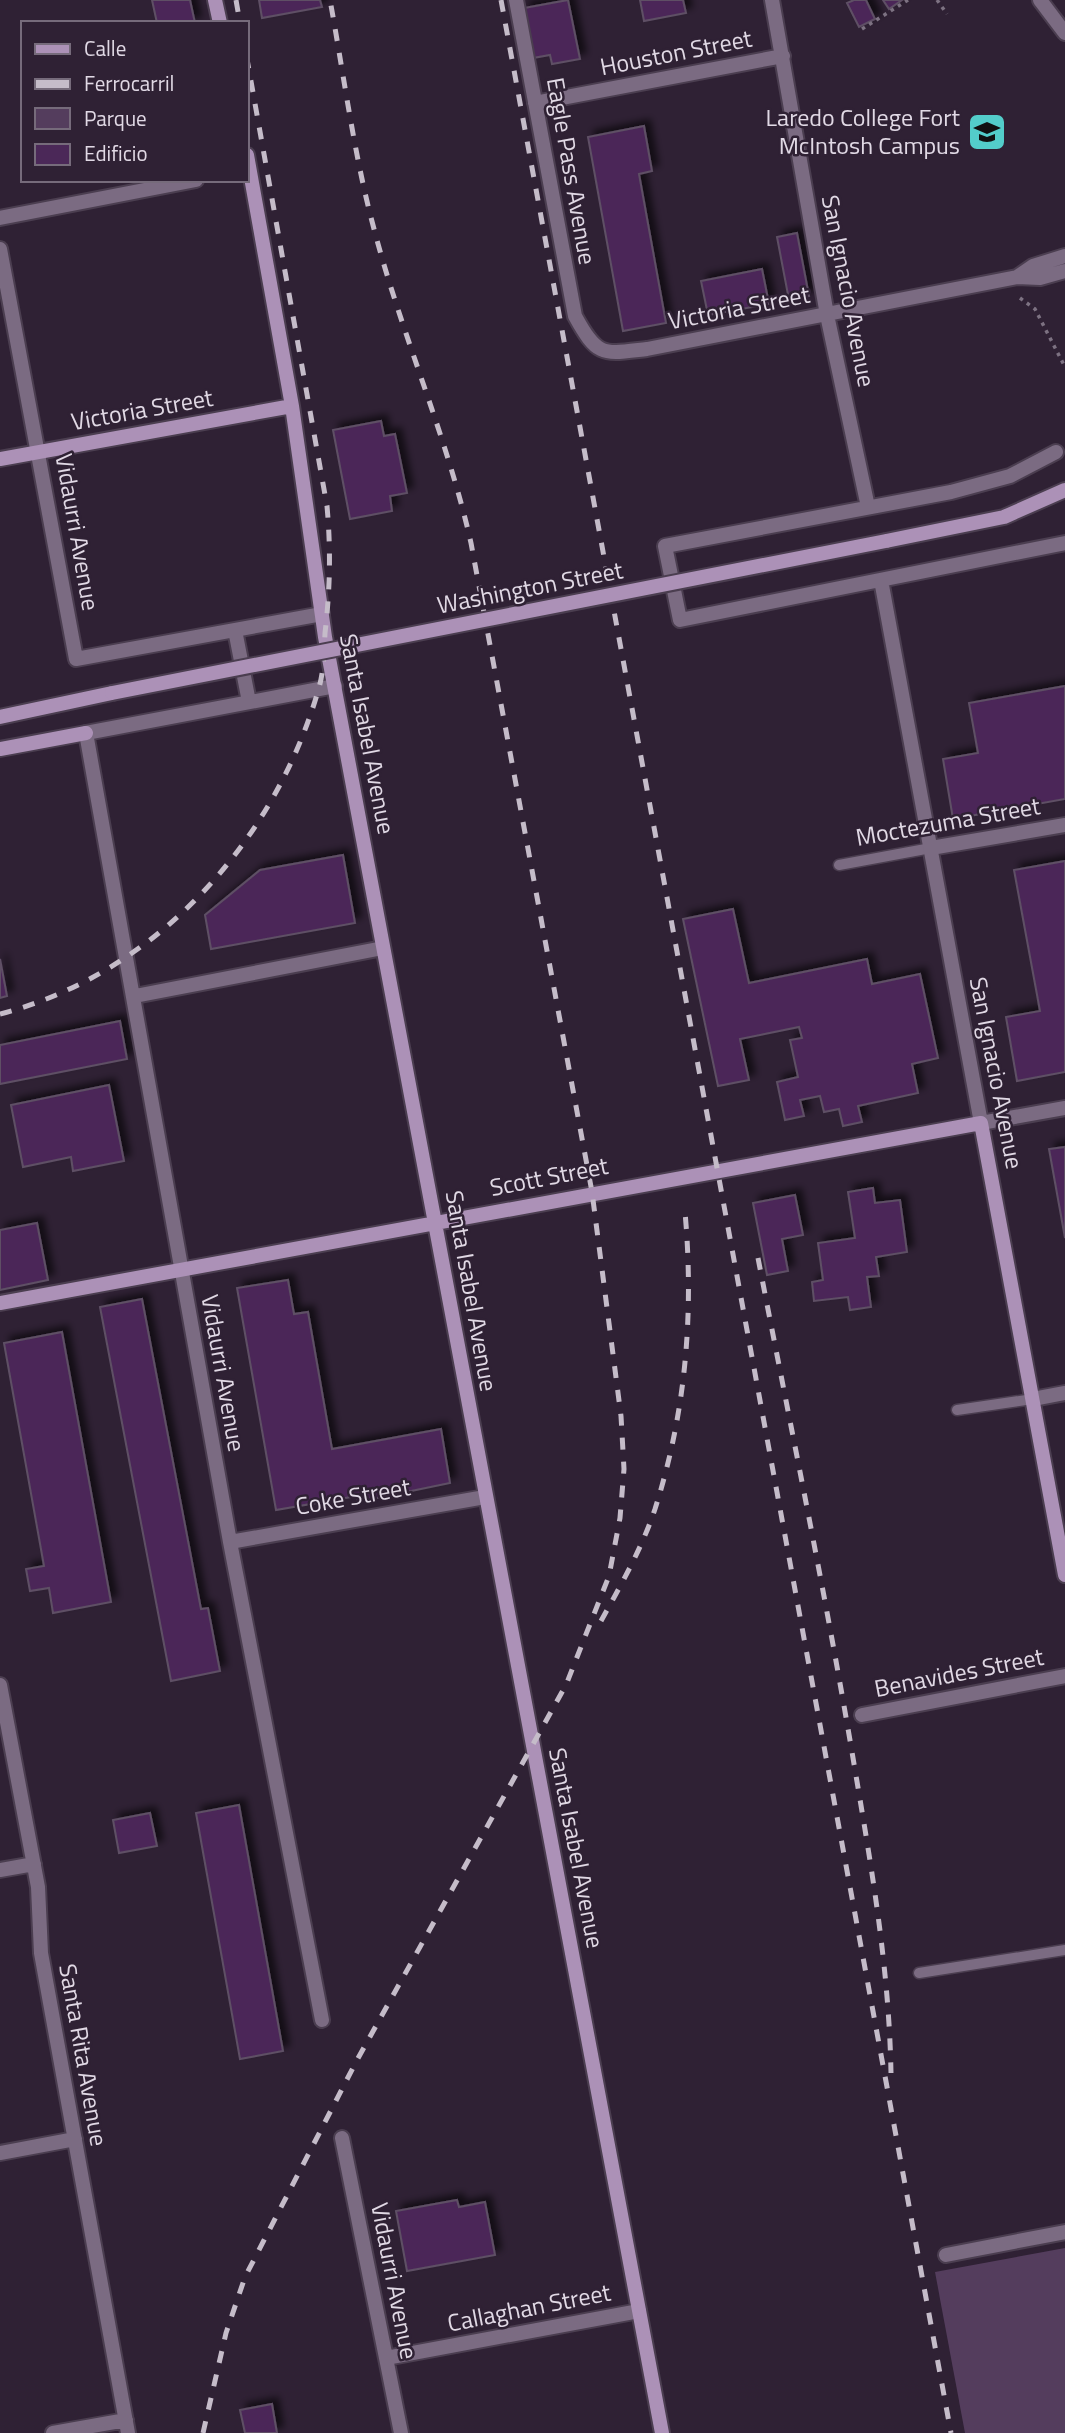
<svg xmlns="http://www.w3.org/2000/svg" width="1065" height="2433" viewBox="0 0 1065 2433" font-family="'Titillium Web',sans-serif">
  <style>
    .green { fill: #543d5d }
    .building { fill: #4b2858; stroke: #5e5065; stroke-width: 2; filter: url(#shadow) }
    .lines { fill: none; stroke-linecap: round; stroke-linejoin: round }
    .lane-casing { stroke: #4b3e50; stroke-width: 13 }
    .street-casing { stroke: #4b3e50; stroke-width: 18 }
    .secondary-casing { stroke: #4b3e50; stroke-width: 18 }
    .path { stroke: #7d7282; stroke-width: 3.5; stroke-dasharray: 3.5 5; stroke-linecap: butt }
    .lane { stroke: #7b6b82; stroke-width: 10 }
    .street { stroke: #7b6b82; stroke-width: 14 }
    .secondary { stroke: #ac91b7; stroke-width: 14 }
    .rail { stroke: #c5bcc9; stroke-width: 5; stroke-dasharray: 12 12; stroke-linecap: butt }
    .secondary-bridge-casing { stroke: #4b3e50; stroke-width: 18; stroke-linecap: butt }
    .secondary-bridge { stroke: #ac91b7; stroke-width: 14 }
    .labels { text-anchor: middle; stroke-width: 5; stroke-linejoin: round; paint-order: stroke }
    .street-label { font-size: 24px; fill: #e1d9e5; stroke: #2f2134 }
    .poi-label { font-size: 24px; fill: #e1d9e5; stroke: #2f2134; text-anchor: end }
  </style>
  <defs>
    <filter id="shadow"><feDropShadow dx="6" dy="-6" stdDeviation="3.5" flood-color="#0009"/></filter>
  </defs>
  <rect width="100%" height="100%" fill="#2f2134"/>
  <path class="green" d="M 1065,2248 L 1065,2433 L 965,2433 L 935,2272 Z"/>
  <path class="building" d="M 152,0 L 190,0 L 195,23 L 157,23 Z
    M 259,0 L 320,0 L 322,7 L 262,18 Z
    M 568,0 L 580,59 L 552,64 L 550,55 L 533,58 L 524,8 Z
    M 640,0 L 683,0 L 686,13 L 644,21 Z
    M 854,0 L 866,0 L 875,19 L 859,27 L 847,3 Z
    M 883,0 L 902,0 L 889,9 Z
    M 644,126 L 652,171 L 639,174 L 666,323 L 623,331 L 588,137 Z
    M 797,233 L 809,296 L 789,300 L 777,237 Z
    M 762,269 L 769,304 L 708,315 L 701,281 Z
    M 381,421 L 384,436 L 395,434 L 407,493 L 390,496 L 392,511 L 350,519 L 333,430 Z
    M 1065,686 L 1065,799 L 953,819 L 943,759 L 978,753 L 969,703 Z
    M 343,855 L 355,923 L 211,949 L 205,915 L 260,870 Z
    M 1065,861 L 1065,1072 L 1017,1081 L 1006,1017 L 1040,1011 L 1014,870 Z
    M 733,909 L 749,983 L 867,959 L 872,984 L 920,974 L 938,1058 L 912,1064 L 918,1093 L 858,1106 L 862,1122 L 843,1126 L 839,1109 L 824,1112 L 820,1096 L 800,1100 L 804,1116 L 785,1120 L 777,1082 L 798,1077 L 790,1040 L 802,1038 L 799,1027 L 740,1039 L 749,1080 L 718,1086 L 683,919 Z
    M 0,959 L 7,996 L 0,998 Z
    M 120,1021 L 127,1059 L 0,1084 L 0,1045 Z
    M 109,1085 L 124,1161 L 73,1171 L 71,1157 L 23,1167 L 11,1105 Z
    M 1065,1147 L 1065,1238 L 1049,1149 Z
    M 873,1188 L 875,1203 L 900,1200 L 907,1252 L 876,1257 L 879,1276 L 867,1277 L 871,1307 L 850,1310 L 848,1297 L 814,1301 L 812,1282 L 823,1280 L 818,1243 L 855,1238 L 848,1192 Z
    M 795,1195 L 803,1235 L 782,1239 L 788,1271 L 767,1275 L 753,1203 Z
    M 37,1223 L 48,1280 L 0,1290 L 0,1230 Z
    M 288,1280 L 294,1314 L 308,1312 L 332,1449 L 441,1429 L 450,1483 L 358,1502 L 357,1496 L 276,1510 L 237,1288 Z
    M 142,1299 L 201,1609 L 208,1608 L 220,1671 L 171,1681 L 100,1307 Z
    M 62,1332 L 111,1602 L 53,1613 L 49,1588 L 30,1591 L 26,1569 L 44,1566 L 4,1343 Z
    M 239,1805 L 283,2051 L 240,2059 L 196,1813 Z
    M 150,1813 L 157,1846 L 119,1853 L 113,1820 Z
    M 457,2200 L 459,2207 L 485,2202 L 495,2255 L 407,2271 L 396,2211 Z
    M 272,2404 L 277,2433 L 245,2433 L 240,2410 Z"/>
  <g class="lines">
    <defs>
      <path id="lane" d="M 839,865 L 931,848
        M 957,1410 L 1033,1399
        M 919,1973 L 1065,1950"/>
      <path id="street" d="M 516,0 L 575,316 C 598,358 603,354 647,349 L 1017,277 L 1040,278 L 1065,271
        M 772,0 L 827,315 L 868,507
        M 1040,0 L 1065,33
        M 535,103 L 783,56
        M 0,218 L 196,180
        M 0,249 L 76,659 L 322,614
        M 1017,277 L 1033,266 L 1065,256
        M 1056,452 L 1010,476 L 951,492 L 665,546 L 680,620 L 1065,543
        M 881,580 L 981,1123 L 1065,1108
        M 235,630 L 249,702
        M 931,848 L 1065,825
        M 135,996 L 383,948
        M 1033,1399 L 1065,1393
        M 230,1542 L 485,1497
        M 0,1685 L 38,1887 L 41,1953 L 128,2433
        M 862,1715 L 1065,1676
        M 0,1870 L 34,1864
        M 322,2020 L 230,1542 L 86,733 L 335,686
        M 342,2138 L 401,2433
        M 0,2153 L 75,2139
        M 946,2255 L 1065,2232
        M 386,2358 L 639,2311
        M 53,2433 L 126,2420"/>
      <path id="secondary" d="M 215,0 L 220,23
        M 247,155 L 292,406 L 325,637 L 662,2433
        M 0,459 L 292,406
        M 886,541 L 1004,517 L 1065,490
        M 0,717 L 112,693
        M 0,749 L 86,733
        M 0,1303 L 981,1123 L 1065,1575"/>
    </defs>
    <use href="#lane" class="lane-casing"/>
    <use href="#street" class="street-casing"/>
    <use href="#secondary" class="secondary-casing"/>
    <path class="path" d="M 937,0 L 947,14
      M 862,29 L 908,0
      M 1020,298 L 1035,309 L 1065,367"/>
    <use href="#lane" class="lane"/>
    <use href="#street" class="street"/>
    <use href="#secondary" class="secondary"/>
    <path class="rail" d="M 236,0 L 240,23
      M 501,0 L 951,2433
      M 0,1014 C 155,974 274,843 318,691 C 324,672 324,653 325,633 C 330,590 331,550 327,506 L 247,59
      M 758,1258 C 790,1423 824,1587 852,1752 C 870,1859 889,1964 891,2073
      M 601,1621 C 621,1585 642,1548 655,1509 C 686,1412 694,1313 685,1212
      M 203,2433 L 226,2333 L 245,2277 L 357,2060 L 566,1685 L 609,1576 L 620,1518 L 624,1469 L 621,1416 L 592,1192 L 471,543 C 447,436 402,336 374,229 C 354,155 344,76 330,0"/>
    <defs>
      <path id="secondary-bridge" d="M 112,693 L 886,541"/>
    </defs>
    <use href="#secondary-bridge" class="secondary-bridge-casing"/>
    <use href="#secondary-bridge" class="secondary-bridge"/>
  </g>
  <defs>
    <symbol id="university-square" viewBox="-11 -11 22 22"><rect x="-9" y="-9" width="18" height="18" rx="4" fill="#53cdca" stroke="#2f2134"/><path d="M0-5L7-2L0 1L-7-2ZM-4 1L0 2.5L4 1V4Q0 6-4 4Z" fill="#111"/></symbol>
  </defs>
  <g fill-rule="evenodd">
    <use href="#university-square" x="965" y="110" width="44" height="44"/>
  </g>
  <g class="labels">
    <g class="street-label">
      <text transform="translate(676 53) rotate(-11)" y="8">Houston Street</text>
      <text transform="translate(571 171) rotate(80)" y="8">Eagle Pass Avenue</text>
      <text transform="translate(848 291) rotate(79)" y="8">San Ignacio Avenue</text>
      <text transform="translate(739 308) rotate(-11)" y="8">Victoria Street</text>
      <text transform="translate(142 410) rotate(-10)" y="8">Victoria Street</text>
      <text transform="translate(77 532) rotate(80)" y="8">Vidaurri Avenue</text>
      <text transform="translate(530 588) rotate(-11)" y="8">Washington Street</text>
      <text transform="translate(367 734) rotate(79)" y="8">Santa Isabel Avenue</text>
      <text transform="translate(948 822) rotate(-10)" y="8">Moctezuma Street</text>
      <text transform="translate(996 1073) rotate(79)" y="8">San Ignacio Avenue</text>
      <text transform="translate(549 1177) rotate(-11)" y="8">Scott Street</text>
      <text transform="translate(471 1291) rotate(80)" y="8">Santa Isabel Avenue</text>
      <text transform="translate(223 1373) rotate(80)" y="8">Vidaurri Avenue</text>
      <text transform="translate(353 1497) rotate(-10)" y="8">Coke Street</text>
      <text transform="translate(959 1673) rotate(-11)" y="8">Benavides Street</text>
      <text transform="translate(576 1848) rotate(79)" y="8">Santa Isabel Avenue</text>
      <text transform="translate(83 2055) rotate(80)" y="8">Santa Rita Avenue</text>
      <text transform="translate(394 2281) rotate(79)" y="8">Vidaurri Avenue</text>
      <text transform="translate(529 2308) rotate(-11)" y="8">Callaghan Street</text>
    </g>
    <g class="poi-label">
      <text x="960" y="126">Laredo College Fort<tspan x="960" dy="28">McIntosh Campus</tspan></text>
    </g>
  </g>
  <rect x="21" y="21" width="228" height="161" fill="#2f2134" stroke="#766b7b" stroke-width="2"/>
  <rect x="35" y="44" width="35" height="10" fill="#ac91b7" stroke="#766b7b" stroke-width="2"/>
  <text x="84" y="56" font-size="21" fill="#e1d9e5">Calle</text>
  <rect x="35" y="79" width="35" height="10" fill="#c5bcc9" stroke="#766b7b" stroke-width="2"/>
  <text x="84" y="91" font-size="21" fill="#e1d9e5">Ferrocarril</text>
  <rect x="35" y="108" width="35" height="21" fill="#543d5d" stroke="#766b7b" stroke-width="2"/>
  <text x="84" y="126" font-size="21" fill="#e1d9e5">Parque</text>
  <rect x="35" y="144" width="35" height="21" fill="#4b2858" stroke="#766b7b" stroke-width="2"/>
  <text x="84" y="161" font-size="21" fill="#e1d9e5">Edificio</text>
</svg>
